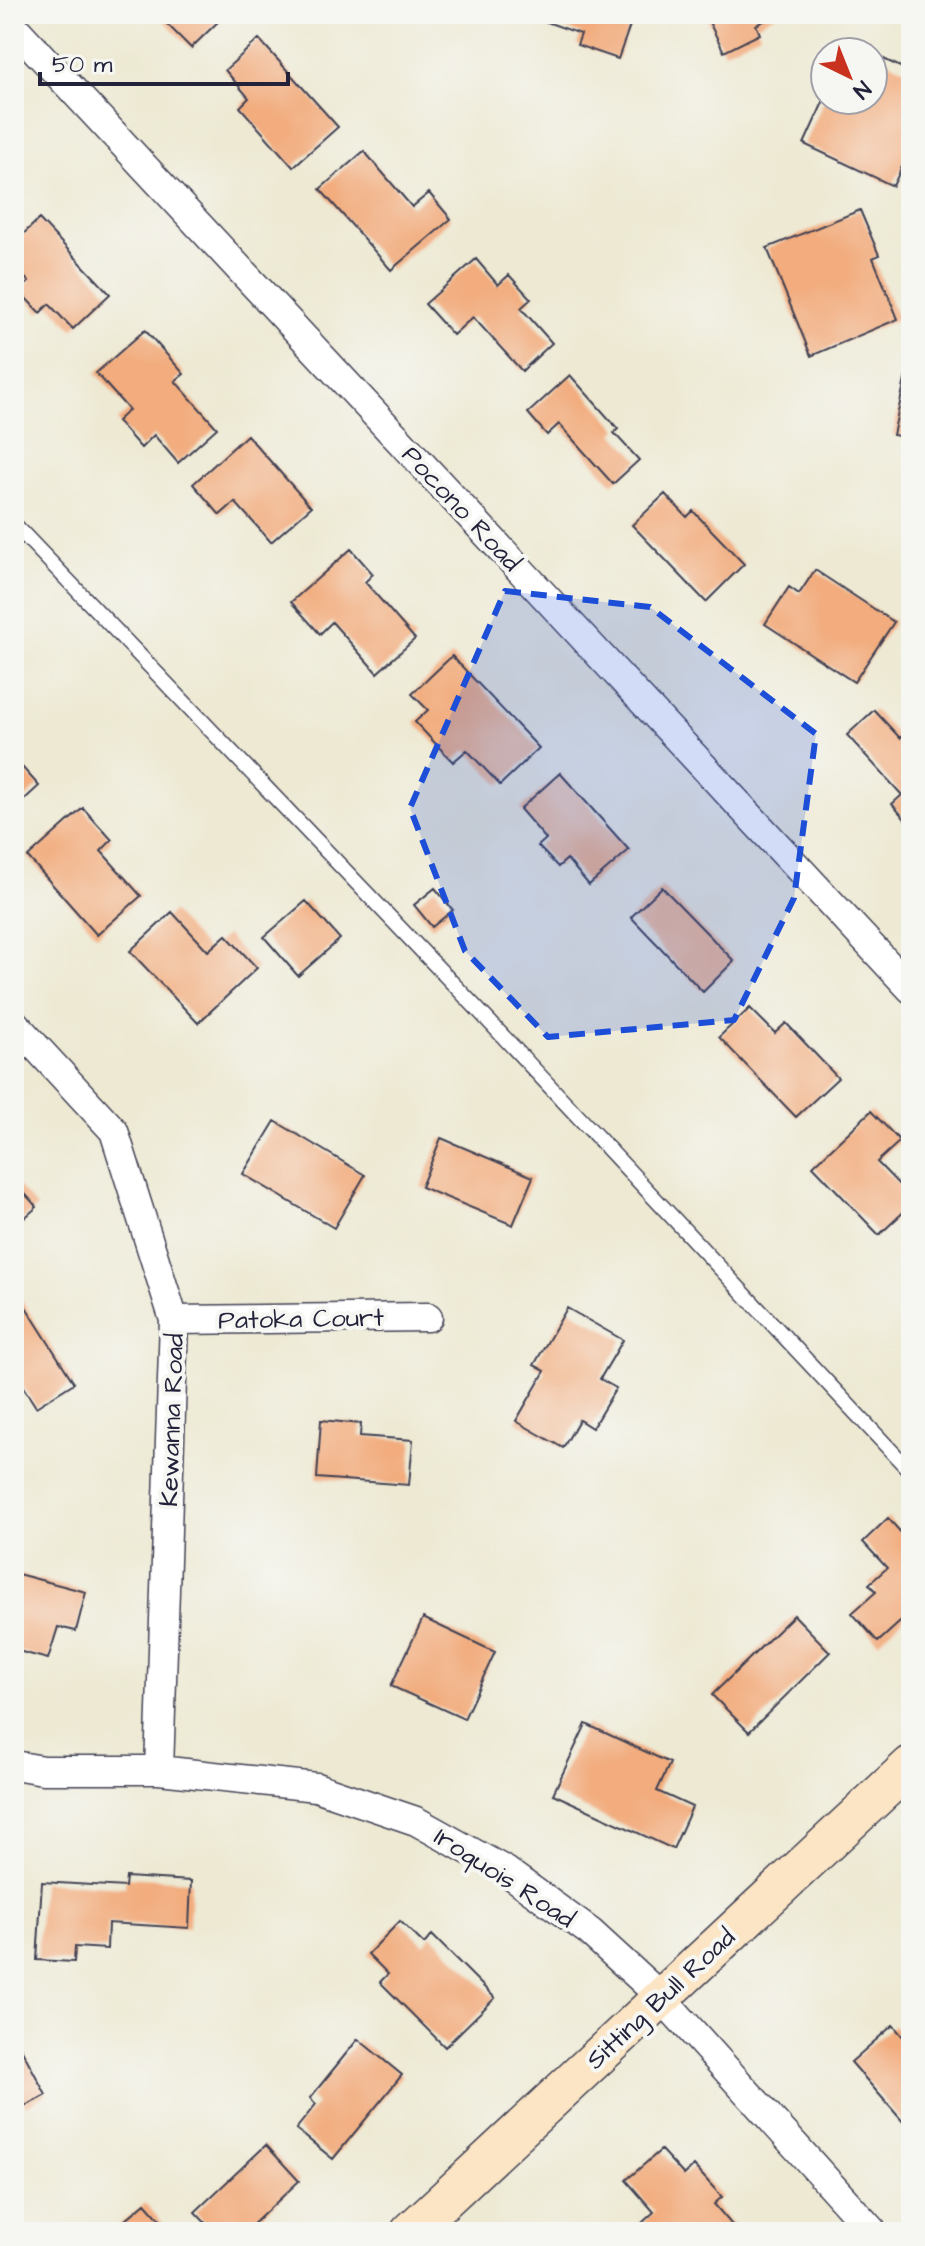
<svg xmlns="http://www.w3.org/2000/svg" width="925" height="2246" viewBox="0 0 925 2246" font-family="'Architects Daughter',sans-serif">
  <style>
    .building { fill: #f2ac7d }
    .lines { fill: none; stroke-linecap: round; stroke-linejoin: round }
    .lane-casing { stroke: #404052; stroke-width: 17 }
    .street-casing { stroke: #404052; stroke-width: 31 }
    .secondary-casing { stroke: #404052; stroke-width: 41 }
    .lane { stroke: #fff; stroke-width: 14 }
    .street { stroke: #fff; stroke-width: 28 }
    .secondary { stroke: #fce5c4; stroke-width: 38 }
    .marked { fill: #1d4ed8; fill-opacity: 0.2; stroke: #1d4ed8; stroke-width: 6; stroke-dasharray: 16 10; stroke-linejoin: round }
    .labels { text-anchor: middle; stroke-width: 8; stroke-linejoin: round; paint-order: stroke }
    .street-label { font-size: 26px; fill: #22223b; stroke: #f6f6f2 }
  </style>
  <rect width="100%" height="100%" fill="#f6f6f2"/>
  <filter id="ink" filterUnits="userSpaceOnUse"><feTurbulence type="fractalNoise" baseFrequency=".0125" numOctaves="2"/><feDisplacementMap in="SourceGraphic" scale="16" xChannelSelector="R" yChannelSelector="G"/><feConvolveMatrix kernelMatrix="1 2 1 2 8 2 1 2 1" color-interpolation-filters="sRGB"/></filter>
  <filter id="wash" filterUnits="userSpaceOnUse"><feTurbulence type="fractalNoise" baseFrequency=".006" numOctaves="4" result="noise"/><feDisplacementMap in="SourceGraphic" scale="32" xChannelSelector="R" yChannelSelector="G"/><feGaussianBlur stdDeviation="1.8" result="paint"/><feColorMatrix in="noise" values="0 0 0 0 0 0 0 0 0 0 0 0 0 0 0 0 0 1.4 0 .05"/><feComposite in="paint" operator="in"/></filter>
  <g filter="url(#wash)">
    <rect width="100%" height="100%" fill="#ede9d3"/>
    <g id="blocks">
      <path class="building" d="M 157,14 L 226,14 L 191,48 Z
        M 524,14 L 634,14 L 618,59 L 577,45 L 581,34 Z
        M 705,14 L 778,14 L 756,25 L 760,34 L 724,52 Z
        M 259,39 L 338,127 L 293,167 L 240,107 L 249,98 L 225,70 Z
        M 873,54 L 911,72 L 911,127 L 904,142 L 911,145 L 911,148 L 893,186 L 804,144 L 824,100 L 873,100 Z
        M 364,151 L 412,207 L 429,193 L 451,219 L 391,270 L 320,189 Z
        M 860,210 L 879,255 L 873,258 L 898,319 L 811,356 L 767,248 Z
        M 39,219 L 110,294 L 73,329 L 49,304 L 40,313 L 19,291 L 29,282 L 14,266 L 14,243 Z
        M 476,259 L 498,285 L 509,275 L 531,299 L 521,308 L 552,343 L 522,371 L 473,317 L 453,335 L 425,304 Z
        M 145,330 L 184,374 L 175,381 L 217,428 L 178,463 L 154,435 L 141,448 L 117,421 L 129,410 L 96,373 Z
        M 910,357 L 911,357 L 911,438 L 893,435 Z
        M 570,375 L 618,429 L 614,433 L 639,460 L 613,484 L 559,424 L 547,435 L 528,413 Z
        M 247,435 L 311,507 L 271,542 L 235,502 L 220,515 L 193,484 Z
        M 665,494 L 687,517 L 693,511 L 744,564 L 706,602 L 632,525 Z
        M 351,549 L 373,574 L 365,582 L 415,639 L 377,673 L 332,622 L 320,634 L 291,602 Z
        M 815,570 L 894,622 L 854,682 L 765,624 L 789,587 L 799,594 Z
        M 452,656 L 539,748 L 500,785 L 467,750 L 453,762 L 415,722 L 428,710 L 412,694 Z
        M 874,710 L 900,738 L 911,728 L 911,826 L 892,804 L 902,795 L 847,735 Z
        M 14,758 L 39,786 L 14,809 Z
        M 560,773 L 629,850 L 589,885 L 567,859 L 558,867 L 538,846 L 546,839 L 520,809 Z
        M 83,808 L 112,840 L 101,851 L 141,896 L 97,935 L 28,857 Z
        M 662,887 L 734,961 L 703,992 L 631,917 Z
        M 435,888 L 453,910 L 432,927 L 414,905 Z
        M 306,901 L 340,939 L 298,976 L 264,937 Z
        M 172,912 L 208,951 L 226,935 L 257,968 L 198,1023 L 130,951 Z
        M 750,1008 L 775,1033 L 786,1023 L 838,1078 L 796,1117 L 719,1037 Z
        M 871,1111 L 900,1141 L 877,1162 L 911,1197 L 911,1205 L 879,1235 L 813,1166 Z
        M 275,1121 L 365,1175 L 334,1228 L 243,1174 Z
        M 441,1138 L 533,1177 L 513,1225 L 421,1187 Z
        M 14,1182 L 37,1207 L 14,1227 Z
        M 19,1296 L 74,1383 L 36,1407 L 14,1373 L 14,1299 Z
        M 567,1308 L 623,1340 L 600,1379 L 616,1388 L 592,1428 L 579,1420 L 563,1448 L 516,1421 L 545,1371 L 534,1365 Z
        M 321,1420 L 361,1424 L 360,1436 L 413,1440 L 409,1485 L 317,1478 Z
        M 888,1518 L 911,1544 L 911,1612 L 878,1642 L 852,1613 L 876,1592 L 869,1584 L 887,1568 L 863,1542 Z
        M 14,1573 L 86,1592 L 76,1631 L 58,1627 L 48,1659 L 14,1650 Z
        M 794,1615 L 830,1652 L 749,1732 L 712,1695 Z
        M 423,1618 L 495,1652 L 464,1719 L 391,1686 Z
        M 586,1724 L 670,1763 L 657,1791 L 692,1807 L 673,1849 L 553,1794 Z
        M 126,1877 L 191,1881 L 189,1928 L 108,1923 L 107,1949 L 75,1947 L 74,1962 L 37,1960 L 42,1882 L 125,1887 Z
        M 400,1921 L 424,1944 L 432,1935 L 495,1998 L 445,2047 L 380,1982 L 388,1974 L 368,1954 Z
        M 893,2025 L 911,2046 L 911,2131 L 851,2062 Z
        M 14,2035 L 46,2095 L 26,2106 L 20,2095 L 14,2097 Z
        M 358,2039 L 402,2075 L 333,2159 L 296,2129 L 316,2104 L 310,2098 Z
        M 266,2145 L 299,2181 L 245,2232 L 214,2232 L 195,2212 Z
        M 661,2150 L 684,2175 L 694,2166 L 722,2197 L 714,2204 L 738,2232 L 632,2232 L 654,2212 L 626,2180 Z
        M 145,2203 L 171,2232 L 111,2232 Z"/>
    </g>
  </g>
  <g filter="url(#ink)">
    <use href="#blocks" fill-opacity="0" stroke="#404052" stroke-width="2"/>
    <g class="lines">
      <defs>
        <path id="lane" d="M 14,524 L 483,1015 L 911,1472"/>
        <path id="street" d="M 14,27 L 911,989
          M 14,1023 L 114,1131 L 174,1320 L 159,1770
          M 174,1320 L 428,1317
          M 14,1765 L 43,1770 L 159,1770 L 316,1787 L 416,1821 L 506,1871 L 590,1932 L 661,1997 L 873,2232"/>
        <path id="secondary" d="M 410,2232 L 911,1765"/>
      </defs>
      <use href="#lane" class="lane-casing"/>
      <use href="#street" class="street-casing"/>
      <use href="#secondary" class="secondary-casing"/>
      <use href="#lane" class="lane"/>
      <use href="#street" class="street"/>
      <use href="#secondary" class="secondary"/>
    </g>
  </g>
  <path class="marked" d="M 505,591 L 650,607 L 816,734 L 794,898 L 734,1020 L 548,1037 L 465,951 L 410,808 Z"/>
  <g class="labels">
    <g class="street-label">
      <text transform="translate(462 508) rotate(47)" y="9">Pocono Road</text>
      <text transform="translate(301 1318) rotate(-1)" y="9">Patoka Court</text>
      <text transform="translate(171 1420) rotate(-88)" y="9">Kewanna Road</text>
      <text transform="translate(505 1877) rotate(33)" y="9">Iroquois Road</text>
      <text transform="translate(660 1998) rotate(-43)" y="9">Sitting Bull Road</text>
    </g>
  </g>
  <rect width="925" height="2246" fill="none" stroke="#f6f6f2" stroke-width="48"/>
  <g transform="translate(849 76) rotate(137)"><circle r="38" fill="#f6f6f2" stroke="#a1a1a9" stroke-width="2"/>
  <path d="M0-6L14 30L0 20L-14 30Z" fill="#c8321e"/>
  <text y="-12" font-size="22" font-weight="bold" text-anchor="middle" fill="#22223b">N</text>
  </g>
  <path d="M40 72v12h248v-12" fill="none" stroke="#22223b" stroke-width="4"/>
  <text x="52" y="72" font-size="24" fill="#22223b" stroke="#f6f6f2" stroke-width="6" paint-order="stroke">50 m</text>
</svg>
